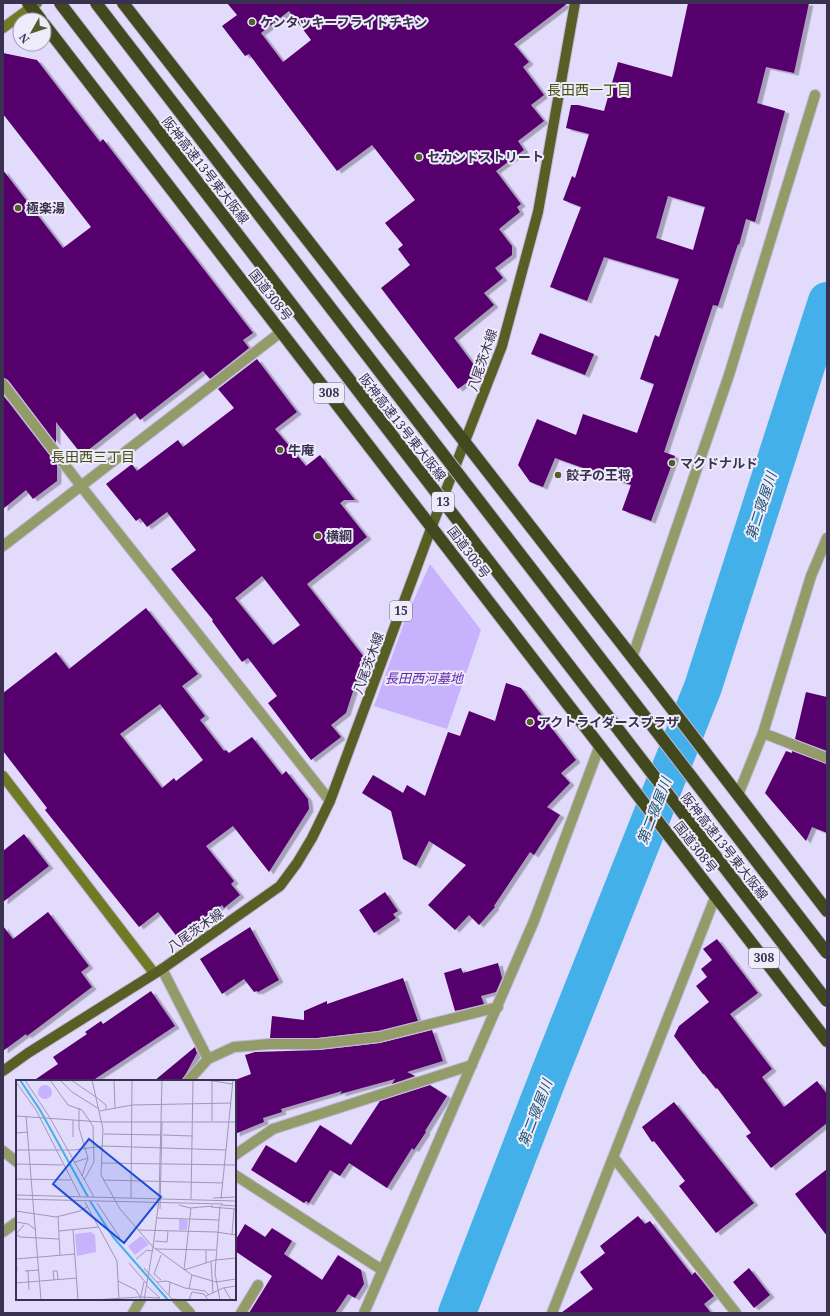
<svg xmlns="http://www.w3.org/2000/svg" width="830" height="1316" viewBox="0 0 830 1316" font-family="'Noto Serif','Noto Sans JP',serif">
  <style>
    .green { fill: #c7b2fe }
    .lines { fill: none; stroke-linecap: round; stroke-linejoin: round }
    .river { stroke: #43b0ea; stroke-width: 38 }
    .building { fill: #57066e; fill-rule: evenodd; filter: url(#shadow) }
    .street-casing { stroke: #c0b9d9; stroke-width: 12 }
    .secondary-casing { stroke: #c0b9d9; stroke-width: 12 }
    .primary-casing { stroke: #c0b9d9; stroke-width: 12 }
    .highway-casing { stroke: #c0b9d9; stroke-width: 14 }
    .street { stroke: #939c68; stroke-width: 10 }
    .secondary { stroke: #6f7a24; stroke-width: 10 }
    .primary { stroke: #575f25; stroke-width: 10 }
    .highway { stroke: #42491e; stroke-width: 12 }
    .highway-bridge-casing { stroke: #c0b9d9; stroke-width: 14; stroke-linecap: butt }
    .highway-bridge { stroke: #42491e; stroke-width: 12 }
    .poi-dot { fill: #555c2b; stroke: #eeebfb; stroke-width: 1.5 }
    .labels { text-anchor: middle; stroke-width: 4; stroke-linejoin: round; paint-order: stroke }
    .shield { fill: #eeebfb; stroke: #706983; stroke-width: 1 }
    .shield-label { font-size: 12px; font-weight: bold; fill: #3a3150 }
    .poi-label { font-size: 13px; font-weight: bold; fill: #3a3150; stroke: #eeebfb; text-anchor: start }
    .street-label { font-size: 13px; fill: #3a3150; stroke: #eeebfb }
    .park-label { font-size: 13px; font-style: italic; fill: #602aab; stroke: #eeebfb }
    .neighbourhood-label { font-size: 14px; fill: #464e13; stroke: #eeebfb }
    .water-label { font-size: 14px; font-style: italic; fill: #1a5371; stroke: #eeebfb }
    .inset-river { fill: none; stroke: #43b0ea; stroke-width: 2 }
    .inset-road { fill: none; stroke: #9f97b7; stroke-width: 1 }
    .view { fill: #1d4ed8; fill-opacity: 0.15; stroke: #1d4ed8; stroke-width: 2 }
    .inset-edge { fill: none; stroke: #3a3150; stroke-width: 2 }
  </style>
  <defs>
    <filter id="shadow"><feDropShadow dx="4.5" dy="2.5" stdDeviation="0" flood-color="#0004"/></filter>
  </defs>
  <rect width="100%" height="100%" fill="#e2dbfb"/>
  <path class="green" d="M 430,564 L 481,630 L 447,729 L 374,706 L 407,615 Z"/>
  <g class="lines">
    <path class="river" d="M 457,1313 L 549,1075 L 703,687 L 827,301"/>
  </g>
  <path class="building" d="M 227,3 L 568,3 L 514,44 L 529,62 L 523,67 L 544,95 L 531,105 L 544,121 L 518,141 L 524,150 L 496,171 L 521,204 L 517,207 L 520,212 L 499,229 L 512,246 L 512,255 L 495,268 L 503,278 L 484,293 L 494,305 L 454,338 L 480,373 L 458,389 L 381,288 L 410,265 L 398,249 L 403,245 L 385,223 L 415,200 L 372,145 L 337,171 L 249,54 L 245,56 L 222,26 L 237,15 ZM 289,11 L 311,40 L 283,62 L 261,33 Z
    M 688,3 L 809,3 L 794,73 L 766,67 L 757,103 L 785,111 L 755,222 L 746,219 L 739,245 L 738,244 L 718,306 L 713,305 L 664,452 L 675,456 L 651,521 L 622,510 L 631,485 L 555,458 L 543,487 L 530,482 L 518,465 L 537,419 L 576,435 L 583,414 L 637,433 L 654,384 L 640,379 L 655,335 L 659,337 L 679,279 L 604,257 L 587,301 L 550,287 L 581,207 L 563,200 L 572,176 L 575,178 L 589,134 L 566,128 L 571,105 L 578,105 L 604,111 L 618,62 L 672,77 ZM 668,196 L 705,207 L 693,250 L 656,238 Z
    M 3,53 L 37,60 L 100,142 L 103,139 L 253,333 L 243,340 L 249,348 L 210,379 L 203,371 L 140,420 L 135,413 L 82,455 L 56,422 L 56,443 L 8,380 L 3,378 L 3,170 L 63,248 L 91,227 L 3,114 Z
    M 540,333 L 594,354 L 585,375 L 531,354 Z
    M 257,359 L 297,412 L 275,429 L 306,466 L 320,455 L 355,500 L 344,500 L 340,503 L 367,537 L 307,584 L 364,657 L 346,713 L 331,725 L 341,737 L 311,760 L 268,703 L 277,696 L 248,658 L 242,662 L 212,621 L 213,620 L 171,569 L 196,550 L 167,512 L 147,527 L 140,518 L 136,521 L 106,484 L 132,464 L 137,471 L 178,440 L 183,447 L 234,408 L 218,389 ZM 262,576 L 300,625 L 273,645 L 235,598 Z
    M 3,395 L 57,465 L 57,481 L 33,499 L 26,490 L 3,509 Z
    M 146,608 L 198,674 L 182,686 L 205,716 L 200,720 L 224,751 L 226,750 L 229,753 L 252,737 L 282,775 L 286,771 L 308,799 L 309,809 L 269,872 L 233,826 L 206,846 L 234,881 L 231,884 L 240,895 L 224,908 L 222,905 L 185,935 L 184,934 L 178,938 L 158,912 L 139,927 L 45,810 L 47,808 L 3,751 L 3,693 L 56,652 L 69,669 ZM 160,704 L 203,760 L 176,781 L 174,778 L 162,788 L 120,734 Z
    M 506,683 L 521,688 L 576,760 L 561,773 L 570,783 L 547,807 L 560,815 L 534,855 L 530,852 L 494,906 L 495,907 L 479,925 L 469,915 L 455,930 L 428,905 L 466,865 L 429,841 L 416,866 L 403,859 L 391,811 L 362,793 L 373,775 L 403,793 L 407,785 L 425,796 L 448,732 L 460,736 L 469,711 L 495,721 Z
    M 806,692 L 827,697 L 827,751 L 795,739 Z
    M 786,751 L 792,753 L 792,751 L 827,764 L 827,833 L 812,827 L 806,841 L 765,793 Z
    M 24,834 L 49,866 L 3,902 L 3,851 Z
    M 385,892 L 398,911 L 393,914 L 396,918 L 374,933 L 359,910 Z
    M 48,912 L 89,966 L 81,972 L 92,987 L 27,1036 L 26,1034 L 3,1051 L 3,926 L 13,939 Z
    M 250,927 L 279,980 L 258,992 L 257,991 L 254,992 L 244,979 L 222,994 L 200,959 Z
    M 717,939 L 758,993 L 730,1014 L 772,1069 L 762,1077 L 784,1107 L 817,1081 L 827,1094 L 827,1123 L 771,1168 L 746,1136 L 751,1133 L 717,1088 L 716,1089 L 704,1074 L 703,1074 L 674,1036 L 679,1026 L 709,1002 L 696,986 L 707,977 L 701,969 L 712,960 L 703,949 Z
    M 498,963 L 502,978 L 496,992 L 481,996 L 484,1004 L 455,1011 L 444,973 L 461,968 L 463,973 Z
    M 403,978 L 418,1021 L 378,1031 L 318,1038 L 270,1038 L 272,1016 L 304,1020 L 304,1011 L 327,1001 L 327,1004 Z
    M 151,991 L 175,1026 L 92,1081 L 33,1081 L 58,1064 L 53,1057 L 87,1034 L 85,1032 L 101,1021 L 103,1024 Z
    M 432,1030 L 443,1061 L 407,1072 L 415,1076 L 392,1084 L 395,1079 L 340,1094 L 342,1091 L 281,1109 L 282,1112 L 263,1118 L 264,1122 L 235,1134 L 235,1080 L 251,1074 L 245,1055 L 255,1052 L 319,1050 L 380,1043 Z
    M 195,1047 L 197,1053 L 182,1081 L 154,1081 Z
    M 430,1085 L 447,1096 L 425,1131 L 426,1132 L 414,1150 L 412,1148 L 387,1188 L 349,1163 L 340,1176 L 330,1170 L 309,1203 L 306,1201 L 304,1203 L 251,1170 L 266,1145 L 296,1163 L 320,1125 L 351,1145 L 380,1101 Z
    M 674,1102 L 754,1203 L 716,1233 L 679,1186 L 685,1181 L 654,1141 L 652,1142 L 642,1127 Z
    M 827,1169 L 827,1236 L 795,1194 Z
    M 638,1216 L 645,1224 L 650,1221 L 692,1275 L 695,1272 L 714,1296 L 704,1304 L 711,1313 L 561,1313 L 593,1289 L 580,1272 L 605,1253 L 600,1246 Z
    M 245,1224 L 265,1237 L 272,1228 L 292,1241 L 284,1254 L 322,1280 L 338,1255 L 361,1270 L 364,1284 L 355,1298 L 348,1294 L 335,1313 L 249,1313 L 272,1276 L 235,1251 L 235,1241 Z
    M 749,1268 L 770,1295 L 754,1308 L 733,1282 Z"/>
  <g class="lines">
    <defs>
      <path id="street" d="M 3,384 L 81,486 L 330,801
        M 3,546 L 281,332
        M 632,658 L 729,375 L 815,95
        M 763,733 L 827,758
        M 738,795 L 763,733 L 811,576 L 827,538
        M 162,969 L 208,1059
        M 188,1081 L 208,1059 L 234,1047 L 270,1044 L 318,1044 L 379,1037 L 498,1007
        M 3,1151 L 17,1162
        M 235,1155 L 273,1129 L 472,1065
        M 614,1158 L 736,1313
        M 235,1175 L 382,1270
        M 3,1232 L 17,1222
        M 177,1299 L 190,1313
        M 133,1313 L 141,1299
        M 241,1313 L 258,1285
        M 364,1313 L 534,921 L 600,745
        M 552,1313 L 716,895"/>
      <path id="secondary" d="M 3,28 L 37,3
        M 3,776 L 154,973"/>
      <path id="primary" d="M 3,1071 L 28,1053 L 162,969 L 280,886 L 297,863 L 312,838 L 330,801 L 432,526 L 502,346 L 538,212 L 575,3"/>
      <path id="highway" d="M 28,3 L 41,20
        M 123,3 L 646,675 L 827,911
        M 44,24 L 827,1041"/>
    </defs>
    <use href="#street" class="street-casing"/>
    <use href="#secondary" class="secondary-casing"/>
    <use href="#primary" class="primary-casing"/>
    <use href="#highway" class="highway-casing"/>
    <use href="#street" class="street"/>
    <use href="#secondary" class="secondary"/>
    <use href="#primary" class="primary"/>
    <use href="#highway" class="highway"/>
    <defs>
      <path id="highway-bridge" d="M 60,3 L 827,1001
        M 96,3 L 827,953"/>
    </defs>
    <use href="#highway-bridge" class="highway-bridge-casing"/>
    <use href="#highway-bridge" class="highway-bridge"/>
  </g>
  <g class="poi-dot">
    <circle cx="252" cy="22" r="4"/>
    <circle cx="419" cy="157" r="4"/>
    <circle cx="18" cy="208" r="4"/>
    <circle cx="280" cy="450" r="4"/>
    <circle cx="672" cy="463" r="4"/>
    <circle cx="558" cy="475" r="4"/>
    <circle cx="318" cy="536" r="4"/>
    <circle cx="530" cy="722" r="4"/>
  </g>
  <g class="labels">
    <g class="shield">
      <rect x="314" y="383" width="30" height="20" rx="3"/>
      <rect x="432" y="492" width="22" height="20" rx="3"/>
      <rect x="390" y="601" width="22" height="20" rx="3"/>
      <rect x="749" y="948" width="30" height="20" rx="3"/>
    </g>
    <g class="shield-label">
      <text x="329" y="397">308</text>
      <text x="443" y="506">13</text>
      <text x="401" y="615">15</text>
      <text x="764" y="962">308</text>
    </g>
    <g class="poi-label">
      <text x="260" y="27">ケンタッキーフライドチキン</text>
      <text x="427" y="162">セカンドストリート</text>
      <text x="26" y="213">極楽湯</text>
      <text x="288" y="455">牛庵</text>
      <text x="680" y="468">マクドナルド</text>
      <text x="566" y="480">餃子の王将</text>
      <text x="326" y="541">横綱</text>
      <text x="538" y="727">アクトライダースプラザ</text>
    </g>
    <g class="street-label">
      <text transform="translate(206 170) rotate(52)" y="5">阪神高速13号東大阪線</text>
      <text transform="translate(271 295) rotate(52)" y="5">国道308号</text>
      <text transform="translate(482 360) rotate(-71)" y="5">八尾茨木線</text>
      <text transform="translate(403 427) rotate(52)" y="5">阪神高速13号東大阪線</text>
      <text transform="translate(469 552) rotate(53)" y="5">国道308号</text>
      <text transform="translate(368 663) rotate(-70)" y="5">八尾茨木線</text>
      <text transform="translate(725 846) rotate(52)" y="5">阪神高速13号東大阪線</text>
      <text transform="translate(696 847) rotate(52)" y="5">国道308号</text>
      <text transform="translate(195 930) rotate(-35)" y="5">八尾茨木線</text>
    </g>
    <g class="park-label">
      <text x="424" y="683">長田西河墓地</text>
    </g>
    <g class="neighbourhood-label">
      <text x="589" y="95">長田西一丁目</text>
      <text x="93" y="462">長田西三丁目</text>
    </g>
    <g class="water-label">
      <text transform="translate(761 506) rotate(-72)" y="5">第二寝屋川</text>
      <text transform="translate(654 811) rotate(-69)" y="5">第二寝屋川</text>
      <text transform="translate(535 1113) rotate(-69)" y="5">第二寝屋川</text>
    </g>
  </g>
  <g transform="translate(16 1080)">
    <rect width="220" height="220" fill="#e2dbfb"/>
    <path d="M22 12a7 7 0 1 1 14 0a7 7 0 1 1-14 0ZM 163,139 L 172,140 L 171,150 L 163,150 ZM 75,152 L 79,155 L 80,172 L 61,176 L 59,154 ZM 125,156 L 133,164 L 119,175 L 112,166 Z" fill="#c7b2fe"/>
    <path class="inset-river" d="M 4,0 L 24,30 L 72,117M 74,121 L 97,157 L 152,220"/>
    <path class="inset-road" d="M 9,0 L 34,38 L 78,117M 34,0 L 52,25 L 66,30 L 77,46 L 78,82 L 68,100M 44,0 L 56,12 L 83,29M 55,0 L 80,17 L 90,25 L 90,29M 76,0 L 87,49 L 85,95 L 104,129 L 137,167 L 128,220M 93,0 L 98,0 L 99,28M 146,0 L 143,119 L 137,167 L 176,195 L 200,202 L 220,199M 191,0 L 216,4M 196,1 L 196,41M 0,2 L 20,30 L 64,116M 63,28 L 63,48 L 72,78 L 66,96M 84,31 L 116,25 L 215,23M 0,36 L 86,42 L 220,42M 10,36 L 25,220M 0,53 L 12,52M 88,54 L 145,55M 147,55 L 177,56M 57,57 L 57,40M 87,66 L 210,70M 0,70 L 58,70 L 87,66M 59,82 L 72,78M 85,83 L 220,85M 0,84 L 47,85M 0,99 L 55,100M 87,100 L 207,103M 0,115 L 220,121M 115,118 L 116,0M 197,118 L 220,117M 0,119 L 207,124M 175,119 L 177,0M 205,119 L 217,0M 69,122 L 101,181 L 103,220M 81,123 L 104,158M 163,125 L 174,128 L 197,126M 205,125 L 220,126M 195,127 L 220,129M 144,129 L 146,42M 0,131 L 40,137 L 64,131 L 71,127M 42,137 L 44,175M 141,138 L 203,140M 0,142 L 12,144 L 20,150M 57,150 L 62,220M 122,150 L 200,152 L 220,155M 43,151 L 83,147M 0,154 L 4,157 L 43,159M 0,154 L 8,145M 216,155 L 218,129M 139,161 L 151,162 L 152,151M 139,169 L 200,170M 145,175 L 138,194 L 145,200M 0,179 L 59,174M 0,179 L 1,191M 120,179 L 131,170 L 136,171M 195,182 L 197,213M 113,183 L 131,204M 190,183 L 190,170M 128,188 L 157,220M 12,190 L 13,210M 168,190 L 175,128M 168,190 L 199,180 L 220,178M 9,191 L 23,190M 38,200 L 37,191 L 41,191 L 42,199M 102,201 L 120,210 L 124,217M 141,202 L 151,201 L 169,208 L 189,211 L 193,215M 0,203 L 61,198M 131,206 L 144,218M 173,208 L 176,195M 208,208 L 215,220M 153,215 L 154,202M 190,216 L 207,208 L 220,206M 156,219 L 172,220M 77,220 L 124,217 L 144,218M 124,220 L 128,202M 173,220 L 176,212 L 188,214 L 192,220M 204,220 L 199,193 L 204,126"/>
    <path class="view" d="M 73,59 L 145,117 L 108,163 L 37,104 Z"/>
    <rect width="220" height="220" class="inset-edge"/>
  </g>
  <rect width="830" height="1316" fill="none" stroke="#3a3150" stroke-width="8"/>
  <g transform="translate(32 32) rotate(231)"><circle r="19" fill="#eeebfb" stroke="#a6a1b7"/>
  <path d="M0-3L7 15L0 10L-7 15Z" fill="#555c2b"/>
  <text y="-6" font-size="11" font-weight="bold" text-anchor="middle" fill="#3a3150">N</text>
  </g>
</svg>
